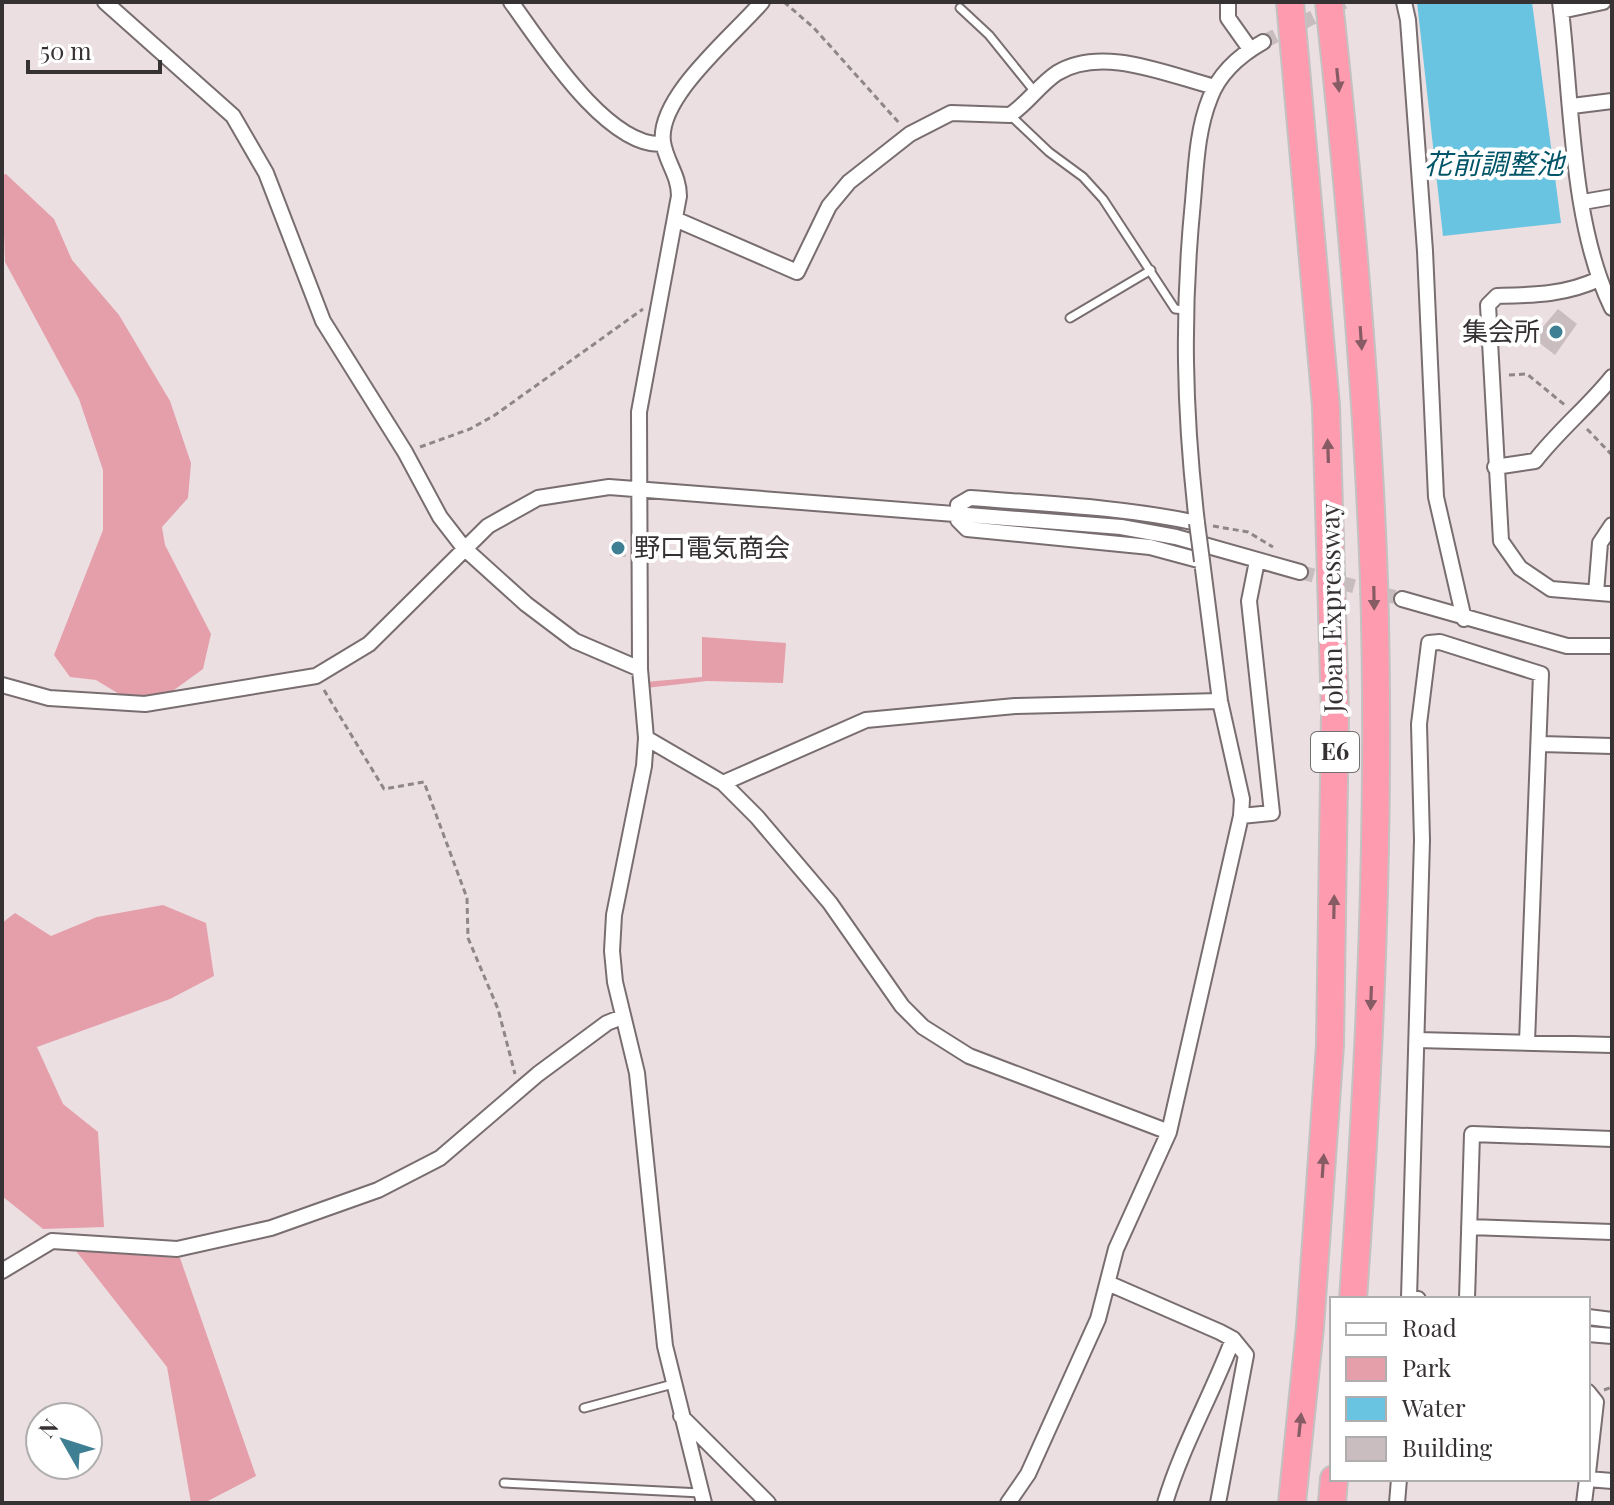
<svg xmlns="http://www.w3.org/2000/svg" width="1614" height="1505" viewBox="0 0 1614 1505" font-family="'Playfair Display','Noto Sans JP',serif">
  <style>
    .green { fill: #e59fab }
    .water { fill: #69c4e1 }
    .building { fill: #c9bdbf }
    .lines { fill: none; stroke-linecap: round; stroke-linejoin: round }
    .minor-tunnel { stroke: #c7bcbe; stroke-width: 14; stroke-dasharray: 14 7; stroke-linecap: butt }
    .service-casing { stroke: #786d6f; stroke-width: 11 }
    .minor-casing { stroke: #786d6f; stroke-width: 18 }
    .motorway-casing { stroke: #c3c1c2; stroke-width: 30 }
    .path { stroke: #8f8688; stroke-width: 3; stroke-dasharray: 6 4; stroke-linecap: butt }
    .service { stroke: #fff; stroke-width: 7 }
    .minor { stroke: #fff; stroke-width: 14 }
    .motorway { stroke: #fe9bae; stroke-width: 26 }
    .minor-bridge-casing { stroke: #786d6f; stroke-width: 18; stroke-linecap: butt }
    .minor-bridge { stroke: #fff; stroke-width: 14 }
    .oneway { fill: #865b64 }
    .poi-dot { fill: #3f7f93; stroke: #fff; stroke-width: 3 }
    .labels { text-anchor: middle; stroke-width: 8; stroke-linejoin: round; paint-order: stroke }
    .shield { fill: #fff; stroke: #726f70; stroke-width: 2 }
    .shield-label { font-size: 24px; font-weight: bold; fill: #363132 }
    .poi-label { font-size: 26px; fill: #363132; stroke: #fff; text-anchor: end }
    .street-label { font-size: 26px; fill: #363132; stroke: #fff }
    .water-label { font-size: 28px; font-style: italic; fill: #005568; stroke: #fff }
  </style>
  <rect width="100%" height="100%" fill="#ebdfe1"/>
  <path class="green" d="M 6,174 L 54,219 L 72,260 L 119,315 L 170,401 L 191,463 L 188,498 L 162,527 L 165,545 L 211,634 L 203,669 L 167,695 L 129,700 L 96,680 L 70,677 L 54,655 L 103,530 L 103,470 L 79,399 L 5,262 L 2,175 Z
    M 702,637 L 786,643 L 783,683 L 707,681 L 646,688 L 645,682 L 702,677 Z
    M 163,905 L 206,923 L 214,976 L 170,999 L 37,1047 L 63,1104 L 98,1132 L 104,1227 L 43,1229 L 2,1196 L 2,923 L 15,913 L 51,936 L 97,917 Z
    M 76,1251 L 180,1258 L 256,1476 L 204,1503 L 191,1503 L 167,1367 Z"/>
  <path class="water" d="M 1417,2 L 1532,2 L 1561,223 L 1443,236 Z"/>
  <path class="building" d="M 1558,309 L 1577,324 L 1555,355 L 1537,341 L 1540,337 L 1536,335 Z
    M 611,540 L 626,540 L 626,557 L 610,556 Z"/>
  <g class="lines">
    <path class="minor-tunnel" d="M 1263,42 L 1344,2
      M 1300,572 L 1402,599"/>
    <defs>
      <path id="service" d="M 960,8 L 989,35 L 1035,92
        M 1010,115 L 1049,152 L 1083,177 L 1103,199 L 1175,309 L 1185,310
        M 1070,318 L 1151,270
        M 584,1408 L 673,1384
        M 504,1483 L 701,1493"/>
      <path id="minor" d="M 105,2 L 233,116 L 266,173 L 323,321 L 405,452 L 440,517 L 464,548 L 526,604 L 575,641 L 640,669
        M 511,2 C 541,43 607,148 663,144
        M 1228,2 L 1228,18 L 1250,49
        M 1404,2 L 1408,20 L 1425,251 L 1436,497 L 1464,619
        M 1560,2 C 1572,97 1570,222 1612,308
        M 1561,11 L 1603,2
        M 1572,106 L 1612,101
        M 1583,202 L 1612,197
        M 675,219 L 797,272 L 829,206 L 849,182 L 910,134 L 951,113 L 1010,115 C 1028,103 1039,85 1057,73 C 1102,45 1168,75 1215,87
        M 1599,279 C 1565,295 1533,295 1497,296 L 1488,305 L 1501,541 L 1520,568 L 1551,589 L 1612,594
        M 1495,467 L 1535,461 C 1559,430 1588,407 1612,377
        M 1596,593 L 1600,543 L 1612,525
        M 1402,599 L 1567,646 L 1612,646
        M 2,685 L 49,698 L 145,704 L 316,676 L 369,644 L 488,526 L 538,498 L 609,487 L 1121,527 L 1176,537 L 1300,572
        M 646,738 L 723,783 L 757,817 L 830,903 L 902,1006 L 923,1027 L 969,1056 L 1169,1132
        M 1541,744 L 1612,746
        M 723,783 L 866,720 L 1015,706 L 1220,701
        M 1241,816 L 1272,813 L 1249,601 L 1257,561
        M 1417,1040 L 1612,1045
        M 1469,1227 L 1612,1232
        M 2,1271 L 52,1241 L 177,1249 L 271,1228 L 378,1190 L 440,1158 L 538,1074 L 607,1023 L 622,1017
        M 1110,1284 L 1220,1332 L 1233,1339 L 1246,1355 L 1218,1503
        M 1418,1299 L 1409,1298 L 1422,840 L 1419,724 L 1429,643 L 1440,642 L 1541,674 L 1527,1042
        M 1467,1299 L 1472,1134 L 1612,1139
        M 1588,1317 L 1612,1320
        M 1588,1334 L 1612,1336
        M 1588,1392 L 1596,1402 L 1588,1473
        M 681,1416 L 768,1503
        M 1588,1479 L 1612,1481
        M 704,1503 L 665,1346 L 637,1073 L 615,982 L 612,951 L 614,915 L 644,766 L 646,738 L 640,669 L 639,412 L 679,196 C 679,175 666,162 663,142 C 657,97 734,35 762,2
        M 1008,1503 L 1028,1474 L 1098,1319 L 1116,1249 L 1169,1132 L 1241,816 L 1242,799 L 1220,701 L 1202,561 L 1150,547 L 967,529 L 958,520 L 958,505 L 970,498 C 1046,504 1123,507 1197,523 C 1184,411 1182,313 1193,201 C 1196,167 1197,130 1210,98 C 1219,74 1240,55 1263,42
        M 1165,1503 C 1182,1446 1212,1395 1233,1339
        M 1397,1503 L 1399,1479
        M 1584,1503 L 1587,1479"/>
      <path id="motorway" d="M 1290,2 L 1326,406 L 1335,713 L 1330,1045 L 1310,1327 L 1292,1503
        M 1329,2 C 1350,195 1367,387 1374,581 C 1381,821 1370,1060 1353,1299
        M 1332,1503 L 1334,1479"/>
    </defs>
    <use href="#service" class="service-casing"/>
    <use href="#minor" class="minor-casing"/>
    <use href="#motorway" class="motorway-casing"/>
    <path class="path" d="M 784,2 L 814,28 L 900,124
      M 1509,375 L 1527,374 L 1566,406
      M 1587,429 L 1612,455
      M 420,447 L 470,429 L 495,415 L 643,309
      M 1213,526 L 1248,532 L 1273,547
      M 324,690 L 384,789 L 424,782 L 467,898 L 468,938 L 498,1009 L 515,1074
      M 1604,1390 L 1612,1387"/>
    <use href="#service" class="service"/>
    <use href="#minor" class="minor"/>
    <use href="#motorway" class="motorway"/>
    <defs>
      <path id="minor-bridge" d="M 1197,523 L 1202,561"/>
    </defs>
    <use href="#minor-bridge" class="minor-bridge-casing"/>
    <use href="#minor-bridge" class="minor-bridge"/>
  </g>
  <defs><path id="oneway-solid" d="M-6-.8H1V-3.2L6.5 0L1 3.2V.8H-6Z" transform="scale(2)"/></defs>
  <g class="oneway">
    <use href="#oneway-solid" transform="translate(1338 80) rotate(84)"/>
    <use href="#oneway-solid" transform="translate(1361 338) rotate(86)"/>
    <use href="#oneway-solid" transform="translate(1328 451) rotate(-92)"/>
    <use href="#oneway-solid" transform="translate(1374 598) rotate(89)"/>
    <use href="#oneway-solid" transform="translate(1334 907) rotate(-89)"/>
    <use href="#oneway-solid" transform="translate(1371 998) rotate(92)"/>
    <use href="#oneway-solid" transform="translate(1323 1166) rotate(-86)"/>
    <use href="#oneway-solid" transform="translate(1300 1425) rotate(-84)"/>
  </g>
  <g class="poi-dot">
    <circle cx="1556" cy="332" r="8"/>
    <circle cx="618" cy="548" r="8"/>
  </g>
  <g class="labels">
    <rect class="shield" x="1311" y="732" width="48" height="40" rx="6"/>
    <g class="shield-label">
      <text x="1335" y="760">E6</text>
    </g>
    <g class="poi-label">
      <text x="1540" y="341">集会所</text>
      <text x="634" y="557" text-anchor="start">野口電気商会</text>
    </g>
    <g class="street-label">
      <text transform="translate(1332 608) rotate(-91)" y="9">Joban Expressway</text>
    </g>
    <g class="water-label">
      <text x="1494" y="174">花前調整池</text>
    </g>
  </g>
  <rect width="1614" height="1505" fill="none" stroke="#363132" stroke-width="8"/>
  <rect x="1330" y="1297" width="260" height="184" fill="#ffffff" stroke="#afadad" stroke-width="2"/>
  <rect x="1346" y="1323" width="40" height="12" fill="#ffffff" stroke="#afadad" stroke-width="2"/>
  <text x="1402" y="1337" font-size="24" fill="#363132">Road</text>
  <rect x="1346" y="1357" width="40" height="24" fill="#e59fab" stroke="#afadad" stroke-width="2"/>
  <text x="1402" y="1377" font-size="24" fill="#363132">Park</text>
  <rect x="1346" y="1397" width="40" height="24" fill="#69c4e1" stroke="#afadad" stroke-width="2"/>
  <text x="1402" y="1417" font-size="24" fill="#363132">Water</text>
  <rect x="1346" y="1437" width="40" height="24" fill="#c9bdbf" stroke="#afadad" stroke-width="2"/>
  <text x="1402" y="1457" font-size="24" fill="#363132">Building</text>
  <g transform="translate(64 1441) rotate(309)"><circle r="38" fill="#ffffff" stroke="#afadad" stroke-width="2"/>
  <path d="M0-6L14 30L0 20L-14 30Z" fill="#3f7f93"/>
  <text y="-12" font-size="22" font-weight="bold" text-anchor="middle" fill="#363132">N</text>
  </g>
  <path d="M28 60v12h132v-12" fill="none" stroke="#363132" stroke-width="4"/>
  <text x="40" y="60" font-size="24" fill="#363132" stroke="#ffffff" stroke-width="6" paint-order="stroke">50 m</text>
</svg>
